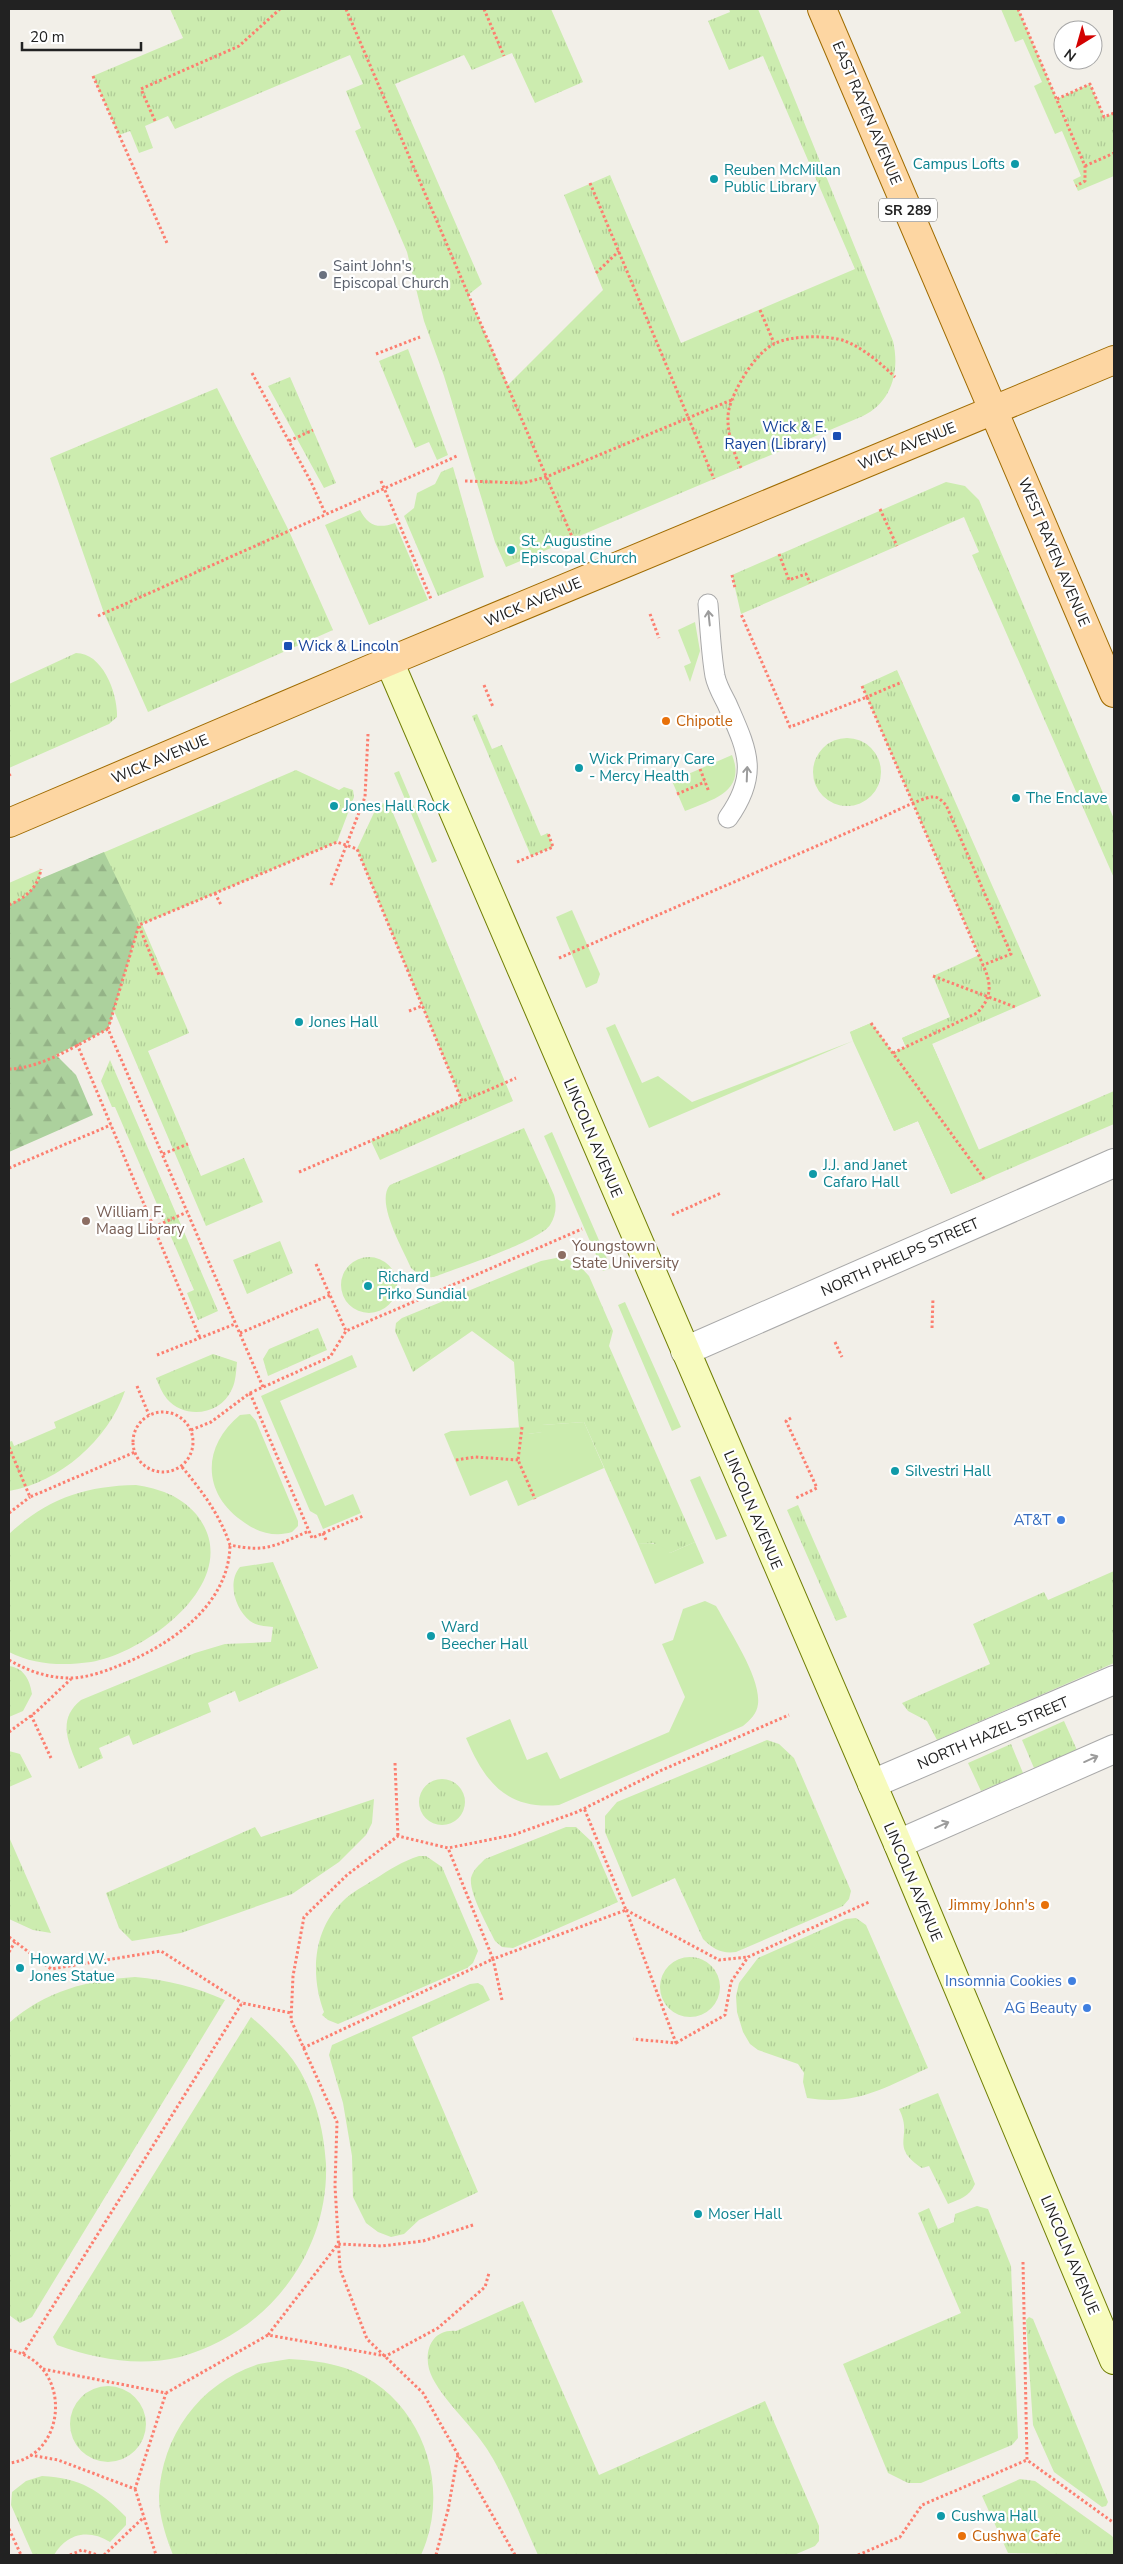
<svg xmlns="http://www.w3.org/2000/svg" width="1123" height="2564" viewBox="0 0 1123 2564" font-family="'Nunito Sans',sans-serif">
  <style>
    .grass { fill: url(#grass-tufts) }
    .forest { fill: url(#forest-firs) }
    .garden { fill: #ccecaf }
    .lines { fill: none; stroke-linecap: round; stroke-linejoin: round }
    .lane-casing { stroke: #a9a9a9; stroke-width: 21 }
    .street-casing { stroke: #a9a9a9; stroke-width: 30 }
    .secondary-casing { stroke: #707e04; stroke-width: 30 }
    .primary-casing { stroke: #9f6b00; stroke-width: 30 }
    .path { stroke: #fc7f70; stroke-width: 3; stroke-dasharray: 2.5 2.5; stroke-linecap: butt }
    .lane { stroke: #fff; stroke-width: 19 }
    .street { stroke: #fff; stroke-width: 28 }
    .secondary { stroke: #f7fbbe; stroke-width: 28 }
    .primary { stroke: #fdd6a2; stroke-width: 28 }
    .oneway { stroke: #9c9c9c }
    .culture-dot { fill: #0f9aa8; stroke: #fff; stroke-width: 2 }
    .worship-dot { fill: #6b7280; stroke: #fff; stroke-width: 2 }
    .transit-dot { fill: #1a4fb4; stroke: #fff; stroke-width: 2 }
    .food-dot { fill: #e8710a; stroke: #fff; stroke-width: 2 }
    .education-dot { fill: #8d6e63; stroke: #fff; stroke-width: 2 }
    .shop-dot { fill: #3f7fe0; stroke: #fff; stroke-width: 2 }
    .labels { text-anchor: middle; stroke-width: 4.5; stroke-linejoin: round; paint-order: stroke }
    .shield { fill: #fff; stroke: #646464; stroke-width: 1 }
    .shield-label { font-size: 14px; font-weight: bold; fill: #222 }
    .street-label { font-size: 15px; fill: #222; stroke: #fff }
    .culture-label { font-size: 15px; fill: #0d838f; stroke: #fff; text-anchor: start }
    .worship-label { font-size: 15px; fill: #5b616d; stroke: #fff; text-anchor: start }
    .transit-label { font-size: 15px; fill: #164399; stroke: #fff; text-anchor: end }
    .food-label { font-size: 15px; fill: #c56008; stroke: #fff; text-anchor: start }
    .education-label { font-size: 15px; fill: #785e54; stroke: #fff; text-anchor: start }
    .shop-label { font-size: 15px; fill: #366cbe; stroke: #fff; text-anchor: end }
  </style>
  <defs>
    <pattern id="grass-tufts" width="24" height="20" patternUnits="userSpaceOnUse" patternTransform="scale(1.25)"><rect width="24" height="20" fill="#ccecaf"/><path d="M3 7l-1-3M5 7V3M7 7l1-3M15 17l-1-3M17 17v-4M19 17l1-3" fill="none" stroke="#afca96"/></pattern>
    <pattern id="forest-firs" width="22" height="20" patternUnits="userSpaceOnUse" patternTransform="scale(1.25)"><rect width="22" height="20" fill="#acd19d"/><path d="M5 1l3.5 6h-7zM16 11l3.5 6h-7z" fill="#94b387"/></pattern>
  </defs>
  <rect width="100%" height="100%" fill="#f2efe8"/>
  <path class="grass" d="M 170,9 L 551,9 L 583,82 L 535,103 L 512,53 L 472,70 L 464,55 L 395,84 L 482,284 L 468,295 L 508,385 L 603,290 L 564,195 L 610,175 L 681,343 L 855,269 L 763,56 L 729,70 L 708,21 L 730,12 L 729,9 L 758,9 L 893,341 C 900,371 892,402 863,416 L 506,567 L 495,542 L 444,376 L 424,321 L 407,252 L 355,131 L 361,128 L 346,91 L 363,84 L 350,55 L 175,129 L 168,116 L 145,126 L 153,148 L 139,153 L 130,131 L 119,135 L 93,76 L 183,38 Z
    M 1090,84 L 1104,117 L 1114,113 L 1114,153 L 1085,166 L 1057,99 Z
    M 408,349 L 448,455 L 437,460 L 429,442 L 415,448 L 379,361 Z
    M 290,377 L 336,483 L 324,488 L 268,386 Z
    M 217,388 L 289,531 L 333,630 L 148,712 L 104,613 L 50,458 Z
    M 453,467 L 484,577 L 438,596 L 404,516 L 414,508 L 417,493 L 435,484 L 441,472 Z
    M 946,482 L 965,486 L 979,500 L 1114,819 L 1114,878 L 972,555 L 979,552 L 964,517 L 741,614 L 732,575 Z
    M 360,510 C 368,526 378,529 395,523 L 428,600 L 369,625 L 325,525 Z
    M 76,653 C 103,653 118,694 117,717 L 109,724 L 9,768 L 9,684 Z
    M 897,670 L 1041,996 L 932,1044 L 978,1150 L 1114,1091 L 1114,1124 L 951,1194 L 918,1121 L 894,1131 L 850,1032 L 871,1023 L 893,1053 L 906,1047 L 902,1038 L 950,1017 L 933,976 L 979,955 L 862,686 Z
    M 477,714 L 492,749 L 502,745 L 541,836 L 548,833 L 553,847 L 531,856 L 472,716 Z
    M813 772a34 34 0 1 1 68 0a34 34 0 1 1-68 0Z
    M 296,770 L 339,790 L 344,787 L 353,790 L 354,797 L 337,842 L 142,924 L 189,1033 L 148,1051 L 201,1176 L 244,1158 L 263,1202 L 206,1226 L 114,1011 L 108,1029 L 44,1061 L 9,1069 L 9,883 L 41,869 L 40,879 L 51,875 Z
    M 379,802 L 390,806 L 513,1101 L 380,1160 L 371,1141 L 462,1101 L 357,849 Z
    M 110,1060 L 218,1311 L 198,1320 L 187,1293 L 194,1290 L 115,1107 L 112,1107 L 101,1081 Z
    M 524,1128 L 554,1195 C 557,1205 556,1216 550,1225 C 540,1241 455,1269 434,1277 C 424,1278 418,1274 411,1268 C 403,1249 375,1202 390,1185 Z
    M 280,1241 L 293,1273 L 247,1294 L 233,1260 Z
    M 561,1257 L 577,1263 L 589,1276 L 613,1331 L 609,1346 L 695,1542 L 670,1553 L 653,1543 L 638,1544 L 584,1422 L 542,1425 L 543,1432 L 528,1434 L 522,1427 L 519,1428 L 514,1362 L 472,1331 L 413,1372 L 395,1331 L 396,1323 L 402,1318 L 541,1261 Z
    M341 1285a28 28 0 1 1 56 0a28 28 0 1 1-56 0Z
    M 318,1328 L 327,1350 L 268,1376 L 263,1359 L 269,1349 Z
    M 213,1354 L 237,1362 C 236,1371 236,1381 232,1389 C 221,1415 185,1420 167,1399 C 162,1393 159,1385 156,1378 Z
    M 125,1391 C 108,1440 60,1482 9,1491 L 9,1442 L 12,1441 L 14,1446 L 56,1428 L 54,1422 Z
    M 136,1485 C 160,1489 179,1495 196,1514 C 248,1578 148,1652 91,1662 C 63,1666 34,1665 9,1652 L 9,1534 C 47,1499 84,1486 136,1485 Z
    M 798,1505 L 847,1617 L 836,1621 L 787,1510 Z
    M 273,1562 L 318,1668 L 239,1702 L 235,1691 L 208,1703 L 211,1712 L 133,1745 L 129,1735 L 99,1748 L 103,1758 L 79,1769 C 69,1744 56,1720 81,1700 L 195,1653 L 225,1644 L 271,1642 L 273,1627 C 266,1626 256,1626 250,1621 C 235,1609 227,1582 240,1567 Z
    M 1114,1571 L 1114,1663 L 937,1740 L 927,1721 L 908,1711 L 902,1703 L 990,1664 L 973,1624 L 1044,1592 L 1048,1600 Z
    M 9,1666 C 24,1668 30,1680 32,1694 L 23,1711 L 9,1717 Z
    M 1064,1721 L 1077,1750 L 1034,1768 L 1022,1740 Z
    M 767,1740 L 779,1744 L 794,1758 L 851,1891 L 849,1899 L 843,1906 L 736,1952 C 722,1954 713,1949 703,1939 L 675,1878 L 632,1897 L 605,1832 L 605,1816 L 617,1802 Z
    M 1011,1744 L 1023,1773 L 981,1791 L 968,1763 Z
    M 9,1751 L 20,1754 L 32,1777 L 9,1787 Z
    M419 1802a23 23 0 1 1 46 0a23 23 0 1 1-46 0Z
    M 374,1799 L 372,1823 L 366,1835 L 339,1862 L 292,1894 L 181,1933 L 132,1941 L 119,1928 L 106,1893 L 255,1827 L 261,1837 Z
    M 566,1827 L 576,1827 L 592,1842 L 618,1902 L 513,1948 L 502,1947 L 495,1941 C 488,1926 469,1894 471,1878 C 473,1870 479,1865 485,1859 Z
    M 9,1837 L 51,1933 L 33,1930 L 9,1919 Z
    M 419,1856 L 426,1856 L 442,1867 L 478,1951 L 473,1963 L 467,1968 L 338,2024 L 328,2020 L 322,2015 L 324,2012 C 310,1975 313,1929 343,1901 C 352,1892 364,1886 375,1879 C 389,1870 403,1861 419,1856 Z
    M 856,1918 L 866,1925 L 928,2068 C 884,2088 856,2106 807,2098 L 803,2082 L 804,2073 L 798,2064 L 758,2050 L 750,2044 L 743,2032 L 737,2012 L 736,1996 L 739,1983 L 758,1958 L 846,1919 Z
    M660 1987a30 30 0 1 1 60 0a30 30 0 1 1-60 0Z
    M 135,1977 C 168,1980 195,1987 225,2000 L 32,2317 L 20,2323 L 9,2315 L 9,2023 C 45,1991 88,1980 135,1977 Z
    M 478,1983 L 483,1986 L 490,2000 L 412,2037 L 478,2192 L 419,2220 L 404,2234 L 391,2237 L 378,2232 L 366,2223 L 353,2197 L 352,2156 L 343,2103 L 329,2055 L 332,2045 L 470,1984 Z
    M 251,2017 C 266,2030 281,2044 293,2060 C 314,2090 324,2128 326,2164 C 329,2254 266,2334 180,2357 C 138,2367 96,2359 57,2345 L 53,2337 Z
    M 938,2093 L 975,2184 C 969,2197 960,2199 948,2204 L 929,2166 L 922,2168 C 888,2145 914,2138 899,2109 Z
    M 977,2206 L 988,2209 L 1011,2266 L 1018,2438 L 1012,2445 L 921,2483 L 908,2483 L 888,2473 L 843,2364 L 961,2313 L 918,2213 L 929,2208 L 938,2229 L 954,2222 L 955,2214 Z
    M 523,2301 L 599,2475 L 765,2401 L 819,2526 L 819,2541 L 815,2546 L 794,2555 L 538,2555 C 522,2520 508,2482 487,2449 C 472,2425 436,2394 429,2369 C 424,2349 433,2329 456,2331 Z
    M 1029,2317 L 1033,2319 L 1108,2502 L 1106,2506 L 1102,2507 L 1054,2472 L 1033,2425 L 1026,2320 Z
    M 289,2359 C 309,2360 326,2362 345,2368 C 421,2394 453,2485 421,2555 L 173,2555 C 166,2537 159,2516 159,2496 C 162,2435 200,2383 259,2364 C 268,2362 279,2361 289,2359 Z
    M70 2424a38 38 0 1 1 76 0a38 38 0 1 1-76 0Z
    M 42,2476 C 81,2478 99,2490 126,2517 L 126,2525 L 110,2542 C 89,2529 67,2533 54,2555 L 33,2555 L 11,2505 L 12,2492 L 26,2481 Z
    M 1020,2479 L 1035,2481 L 1112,2536 L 1114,2539 L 1114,2555 L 1008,2553 L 982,2496 Z"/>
  <path class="forest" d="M 104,852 L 139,925 L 108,1029 L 56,1055 L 76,1075 L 93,1115 L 9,1152 L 9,905 L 26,896 L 40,879 Z"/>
  <path class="garden" d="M 1001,9 L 1018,9 L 1085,165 L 1114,153 L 1114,176 L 1078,191 L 1073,180 L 1081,176 L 1062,131 L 1055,134 L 1034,86 L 1042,82 L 1023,39 L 1015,42 Z
    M 695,622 L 700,651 L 690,682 L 684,666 L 691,663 L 678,630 Z
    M 732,755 C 747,792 711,800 685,811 L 672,781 Z
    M 399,771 L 437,861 L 432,863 L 394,773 Z
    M 572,910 L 600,974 L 597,983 L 586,988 L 556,917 Z
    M 871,1023 L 893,1053 L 906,1047 L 902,1038 L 925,1028 L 991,1177 L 951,1194 L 918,1121 L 894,1131 L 853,1041 L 649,1128 L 606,1028 L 615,1024 L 642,1083 L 658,1076 L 692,1102 L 853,1041 L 850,1032 Z
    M 552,1132 L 611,1268 L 603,1271 L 544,1136 Z
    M 625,1302 L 681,1427 L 672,1431 L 618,1305 Z
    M 352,1355 L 357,1367 L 280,1401 L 325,1506 L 353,1494 L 361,1513 L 323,1529 L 317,1515 L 310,1511 L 261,1396 Z
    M 250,1414 L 256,1421 L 298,1521 L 298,1526 L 292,1532 C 276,1537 259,1533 245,1523 C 202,1495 201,1447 240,1415 Z
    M 584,1422 L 604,1468 L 518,1506 L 507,1480 L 470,1496 L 444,1434 L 451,1431 L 527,1427 L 528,1434 L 542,1432 L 542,1425 Z
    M 700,1476 L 727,1536 L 716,1540 L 690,1480 Z
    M 695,1542 L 704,1563 L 655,1584 L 638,1544 C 650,1542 661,1543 670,1553 Z
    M 705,1601 L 716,1606 L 719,1611 C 731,1634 761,1678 758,1704 C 757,1714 750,1720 743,1726 L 559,1805 C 506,1810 485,1782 466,1738 L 510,1719 L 527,1760 L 547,1752 L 560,1779 L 669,1732 L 685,1697 L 662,1644 L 673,1640 L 683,1609 Z"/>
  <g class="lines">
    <defs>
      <path id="lane" d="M 708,604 C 710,628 711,653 715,676 C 717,686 723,696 727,704 C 747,750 760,773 728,818"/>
      <path id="street" d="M 685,1351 L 1114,1163
        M 872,1784 L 1114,1680
        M 898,1844 L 1114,1749"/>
      <path id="secondary" d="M 389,661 L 898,1844 L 1114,2360"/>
      <path id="primary" d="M 822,9 L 1114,693
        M 9,823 L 373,668 L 1114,360"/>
    </defs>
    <use href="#lane" class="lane-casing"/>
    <use href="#street" class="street-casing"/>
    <use href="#secondary" class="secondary-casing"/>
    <use href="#primary" class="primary-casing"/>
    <path class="path" d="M 346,9 L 573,539
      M 484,9 L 504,56
      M 1018,9 L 1085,166 L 1085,181 L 1076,186
      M 93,76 L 167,243
      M 1057,99 L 1090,84 L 1104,117 L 1114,113
      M 155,121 L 141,89 L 239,46 L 280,9
      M 1085,166 L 1114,153
      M 590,183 L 714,479
      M 596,273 L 619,251
      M 760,310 L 774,343
      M 376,354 L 420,337
      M 252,373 L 311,482 L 326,515
      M 289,441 L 313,430
      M 741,468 C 733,452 725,427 729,409 C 734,389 755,353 774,344 C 790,335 829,335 845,341 C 865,349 880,363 895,377
      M 381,481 L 431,599
      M 465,481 L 523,483 L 546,477 L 734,399
      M 880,509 L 897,546
      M 779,554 L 789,580 L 806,574 L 810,583
      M 732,575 L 735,588
      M 650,614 L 659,638
      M 98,616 L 457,456
      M 484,685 L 493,707
      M 862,686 L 867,697 L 902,682
      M 700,769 L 709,792
      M 9,774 L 11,777
      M 677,794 L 705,782
      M 517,862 L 553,847 L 548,833
      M 331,885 L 365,797 L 368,734
      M 215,893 L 221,905
      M 9,905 C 25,898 38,888 41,869
      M 139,926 L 159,975 L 163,973
      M 559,958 L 865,825 C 878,820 922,797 932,797 C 938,796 942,801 946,805 L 1011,954 L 983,965 L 867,697 L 790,727 L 741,614
      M 933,976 L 1015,1007
      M 409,1011 L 422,1006
      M 871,1023 L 985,1180
      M 77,1044 L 200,1338
      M 893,1053 L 977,1013 C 992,998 992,984 983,965
      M 9,1069 C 43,1068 78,1044 108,1029
      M 163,1154 L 188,1144
      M 9,1168 L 111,1125
      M 299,1172 L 516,1078
      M 672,1215 L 721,1193
      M 154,1227 L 187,1212
      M 316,1264 L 346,1331
      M 932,1328 L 933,1298
      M 240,1333 L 330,1295
      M 835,1342 L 842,1357
      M 157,1355 L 235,1324
      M 137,1386 L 149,1415
      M 263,1387 L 108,1029 L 139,925 L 337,842 L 357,849 L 462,1101
      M 250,1393 L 312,1538 L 363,1516
      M133 1442a30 30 0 1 1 60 0a30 30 0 1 1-60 0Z
      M 791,1418 L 786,1421 L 817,1488 L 796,1498
      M 522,1427 L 518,1460 L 535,1499
      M 191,1430 L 211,1422 L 250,1393 L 330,1357 L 346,1331 L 582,1229
      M 9,1447 L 30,1497 L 135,1452
      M 456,1460 L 475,1457 L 518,1460
      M 182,1467 C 202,1491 220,1515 230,1545 C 267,1553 276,1545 309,1531
      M 9,1513 L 30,1497
      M 323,1533 L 326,1540
      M 9,1660 C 28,1671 48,1678 70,1678 C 86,1678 103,1672 118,1666 C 169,1646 229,1606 230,1545
      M 31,1715 L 51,1758
      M 9,1732 L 36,1712 L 71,1679
      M 395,1763 L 398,1836
      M 626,1910 L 676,2043 L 633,2039
      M 626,1910 L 719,1960 L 747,1957
      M 9,1937 L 51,1969 L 161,1951 L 242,2003
      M 9,1952 L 15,1942
      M 502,2000 L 493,1959 L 626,1910 L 584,1808
      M 676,2043 L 725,2015 L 731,1982 L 748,1957 L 869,1902
      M 303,2048 L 493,1959 L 448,1848
      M 473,2225 L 423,2241 L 382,2246 L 338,2244 L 268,2335 L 386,2356 L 438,2328 L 485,2287 L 489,2273
      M 1023,2262 L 1027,2460 L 1114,2523
      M 9,2350 C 74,2362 68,2457 9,2463
      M 23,2354 L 242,2003 L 291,2013
      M 43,2369 L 166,2393 L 268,2335
      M 30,2455 L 58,2460 L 135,2489 L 166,2393
      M 135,2489 L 156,2555
      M 9,2529 L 21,2555
      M 70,2555 L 82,2550 L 98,2555
      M 104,2555 L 144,2517
      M 436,2555 L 448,2510 L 458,2454
      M 515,2555 L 423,2393 L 367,2339 L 340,2269 L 335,2186 L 337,2122 L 291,2020 L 293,1976 L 304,1917 L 347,1875 L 398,1836 L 448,1848 L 513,1835 L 577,1812 L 662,1770 L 789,1715
      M 858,2555 L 900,2537 L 922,2505 L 1027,2460"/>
    <use href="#lane" class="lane"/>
    <use href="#street" class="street"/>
    <use href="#secondary" class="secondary"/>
    <use href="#primary" class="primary"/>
  </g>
  <defs><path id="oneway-shaft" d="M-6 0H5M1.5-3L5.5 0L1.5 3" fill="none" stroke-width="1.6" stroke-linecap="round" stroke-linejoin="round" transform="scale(1.25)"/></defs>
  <g class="oneway">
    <use href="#oneway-shaft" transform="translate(709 618) rotate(-96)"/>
    <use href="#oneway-shaft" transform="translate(747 774) rotate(-88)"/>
    <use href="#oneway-shaft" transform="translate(1091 1759) rotate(-24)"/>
    <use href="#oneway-shaft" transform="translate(942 1825) rotate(-24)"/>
  </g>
  <g class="culture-dot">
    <circle cx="1015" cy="164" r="5"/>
    <circle cx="714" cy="179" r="5"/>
    <circle cx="511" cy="550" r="5"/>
    <circle cx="579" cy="768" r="5"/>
    <circle cx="1016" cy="798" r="5"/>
    <circle cx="334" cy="806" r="5"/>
    <circle cx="299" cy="1022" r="5"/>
    <circle cx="813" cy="1174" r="5"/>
    <circle cx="368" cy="1286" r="5"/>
    <circle cx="895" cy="1471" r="5"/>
    <circle cx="431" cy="1636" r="5"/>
    <circle cx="20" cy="1968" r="5"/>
    <circle cx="698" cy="2214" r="5"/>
    <circle cx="941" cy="2516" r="5"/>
  </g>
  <circle class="worship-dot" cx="323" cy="275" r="5"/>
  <g class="transit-dot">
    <rect x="832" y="431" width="10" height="10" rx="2.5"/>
    <rect x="283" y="641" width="10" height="10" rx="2.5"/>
  </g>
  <g class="food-dot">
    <circle cx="666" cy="721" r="5"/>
    <circle cx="1045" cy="1905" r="5"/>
    <circle cx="962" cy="2536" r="5"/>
  </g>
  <g class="education-dot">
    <circle cx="86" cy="1221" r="5"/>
    <circle cx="562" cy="1255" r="5"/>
  </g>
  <g class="shop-dot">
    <circle cx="1061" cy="1520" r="5"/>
    <circle cx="1072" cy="1981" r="5"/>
    <circle cx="1087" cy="2008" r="5"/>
  </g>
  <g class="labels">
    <rect class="shield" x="879" y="198.5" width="58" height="23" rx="4"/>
    <g class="shield-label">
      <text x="908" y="215">SR 289</text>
    </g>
    <g class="street-label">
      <text transform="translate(867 113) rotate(67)" y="5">EAST RAYEN AVENUE</text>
      <text transform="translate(907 446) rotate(-22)" y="5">WICK AVENUE</text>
      <text transform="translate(1054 552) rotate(67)" y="5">WEST RAYEN AVENUE</text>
      <text transform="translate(533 602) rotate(-23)" y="5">WICK AVENUE</text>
      <text transform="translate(160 759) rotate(-23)" y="5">WICK AVENUE</text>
      <text transform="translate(593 1138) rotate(67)" y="5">LINCOLN AVENUE</text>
      <text transform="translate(900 1257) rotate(-24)" y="5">NORTH PHELPS STREET</text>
      <text transform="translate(753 1510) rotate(67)" y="5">LINCOLN AVENUE</text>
      <text transform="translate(993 1733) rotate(-23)" y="5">NORTH HAZEL STREET</text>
      <text transform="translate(913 1882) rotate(67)" y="5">LINCOLN AVENUE</text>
      <text transform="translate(1070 2255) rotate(67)" y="5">LINCOLN AVENUE</text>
    </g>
    <g class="culture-label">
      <text x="1005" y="169" text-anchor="end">Campus Lofts</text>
      <text x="724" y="175">Reuben McMillan<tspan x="724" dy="17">Public Library</tspan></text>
      <text x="521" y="546">St. Augustine<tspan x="521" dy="17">Episcopal Church</tspan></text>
      <text x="589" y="764">Wick Primary Care<tspan x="589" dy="17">- Mercy Health</tspan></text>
      <text x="1026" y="803">The Enclave</text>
      <text x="344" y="811">Jones Hall Rock</text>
      <text x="309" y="1027">Jones Hall</text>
      <text x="823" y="1170">J.J. and Janet<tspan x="823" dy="17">Cafaro Hall</tspan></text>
      <text x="378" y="1282">Richard<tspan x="378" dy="17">Pirko Sundial</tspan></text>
      <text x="905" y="1476">Silvestri Hall</text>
      <text x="441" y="1632">Ward<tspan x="441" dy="17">Beecher Hall</tspan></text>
      <text x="30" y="1964">Howard W.<tspan x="30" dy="17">Jones Statue</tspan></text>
      <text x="708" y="2219">Moser Hall</text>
      <text x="951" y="2521">Cushwa Hall</text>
    </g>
    <g class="worship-label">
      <text x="333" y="271">Saint John's<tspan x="333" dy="17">Episcopal Church</tspan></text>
    </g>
    <g class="transit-label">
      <text x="827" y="432">Wick &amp; E.<tspan x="827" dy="17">Rayen (Library)</tspan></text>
      <text x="298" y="651" text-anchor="start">Wick &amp; Lincoln</text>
    </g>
    <g class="food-label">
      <text x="676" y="726">Chipotle</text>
      <text x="1035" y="1910" text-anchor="end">Jimmy John's</text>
      <text x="972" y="2541">Cushwa Cafe</text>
    </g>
    <g class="education-label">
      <text x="96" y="1217">William F.<tspan x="96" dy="17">Maag Library</tspan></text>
      <text x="572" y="1251">Youngstown<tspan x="572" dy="17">State University</tspan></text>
    </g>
    <g class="shop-label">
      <text x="1051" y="1525">AT&amp;T</text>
      <text x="1062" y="1986">Insomnia Cookies</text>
      <text x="1077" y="2013">AG Beauty</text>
    </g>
  </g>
  <rect width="1123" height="2564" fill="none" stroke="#222222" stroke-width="20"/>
  <g transform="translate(1078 45) rotate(217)"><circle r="24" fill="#ffffff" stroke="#a7a7a7"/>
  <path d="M0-4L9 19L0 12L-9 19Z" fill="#d30100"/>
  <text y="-8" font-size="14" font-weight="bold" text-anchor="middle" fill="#222222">N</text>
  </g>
  <path d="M22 42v8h119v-8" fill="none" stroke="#222222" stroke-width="2.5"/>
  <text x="30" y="42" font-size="15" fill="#222222" stroke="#ffffff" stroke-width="4" paint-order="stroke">20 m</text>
</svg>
